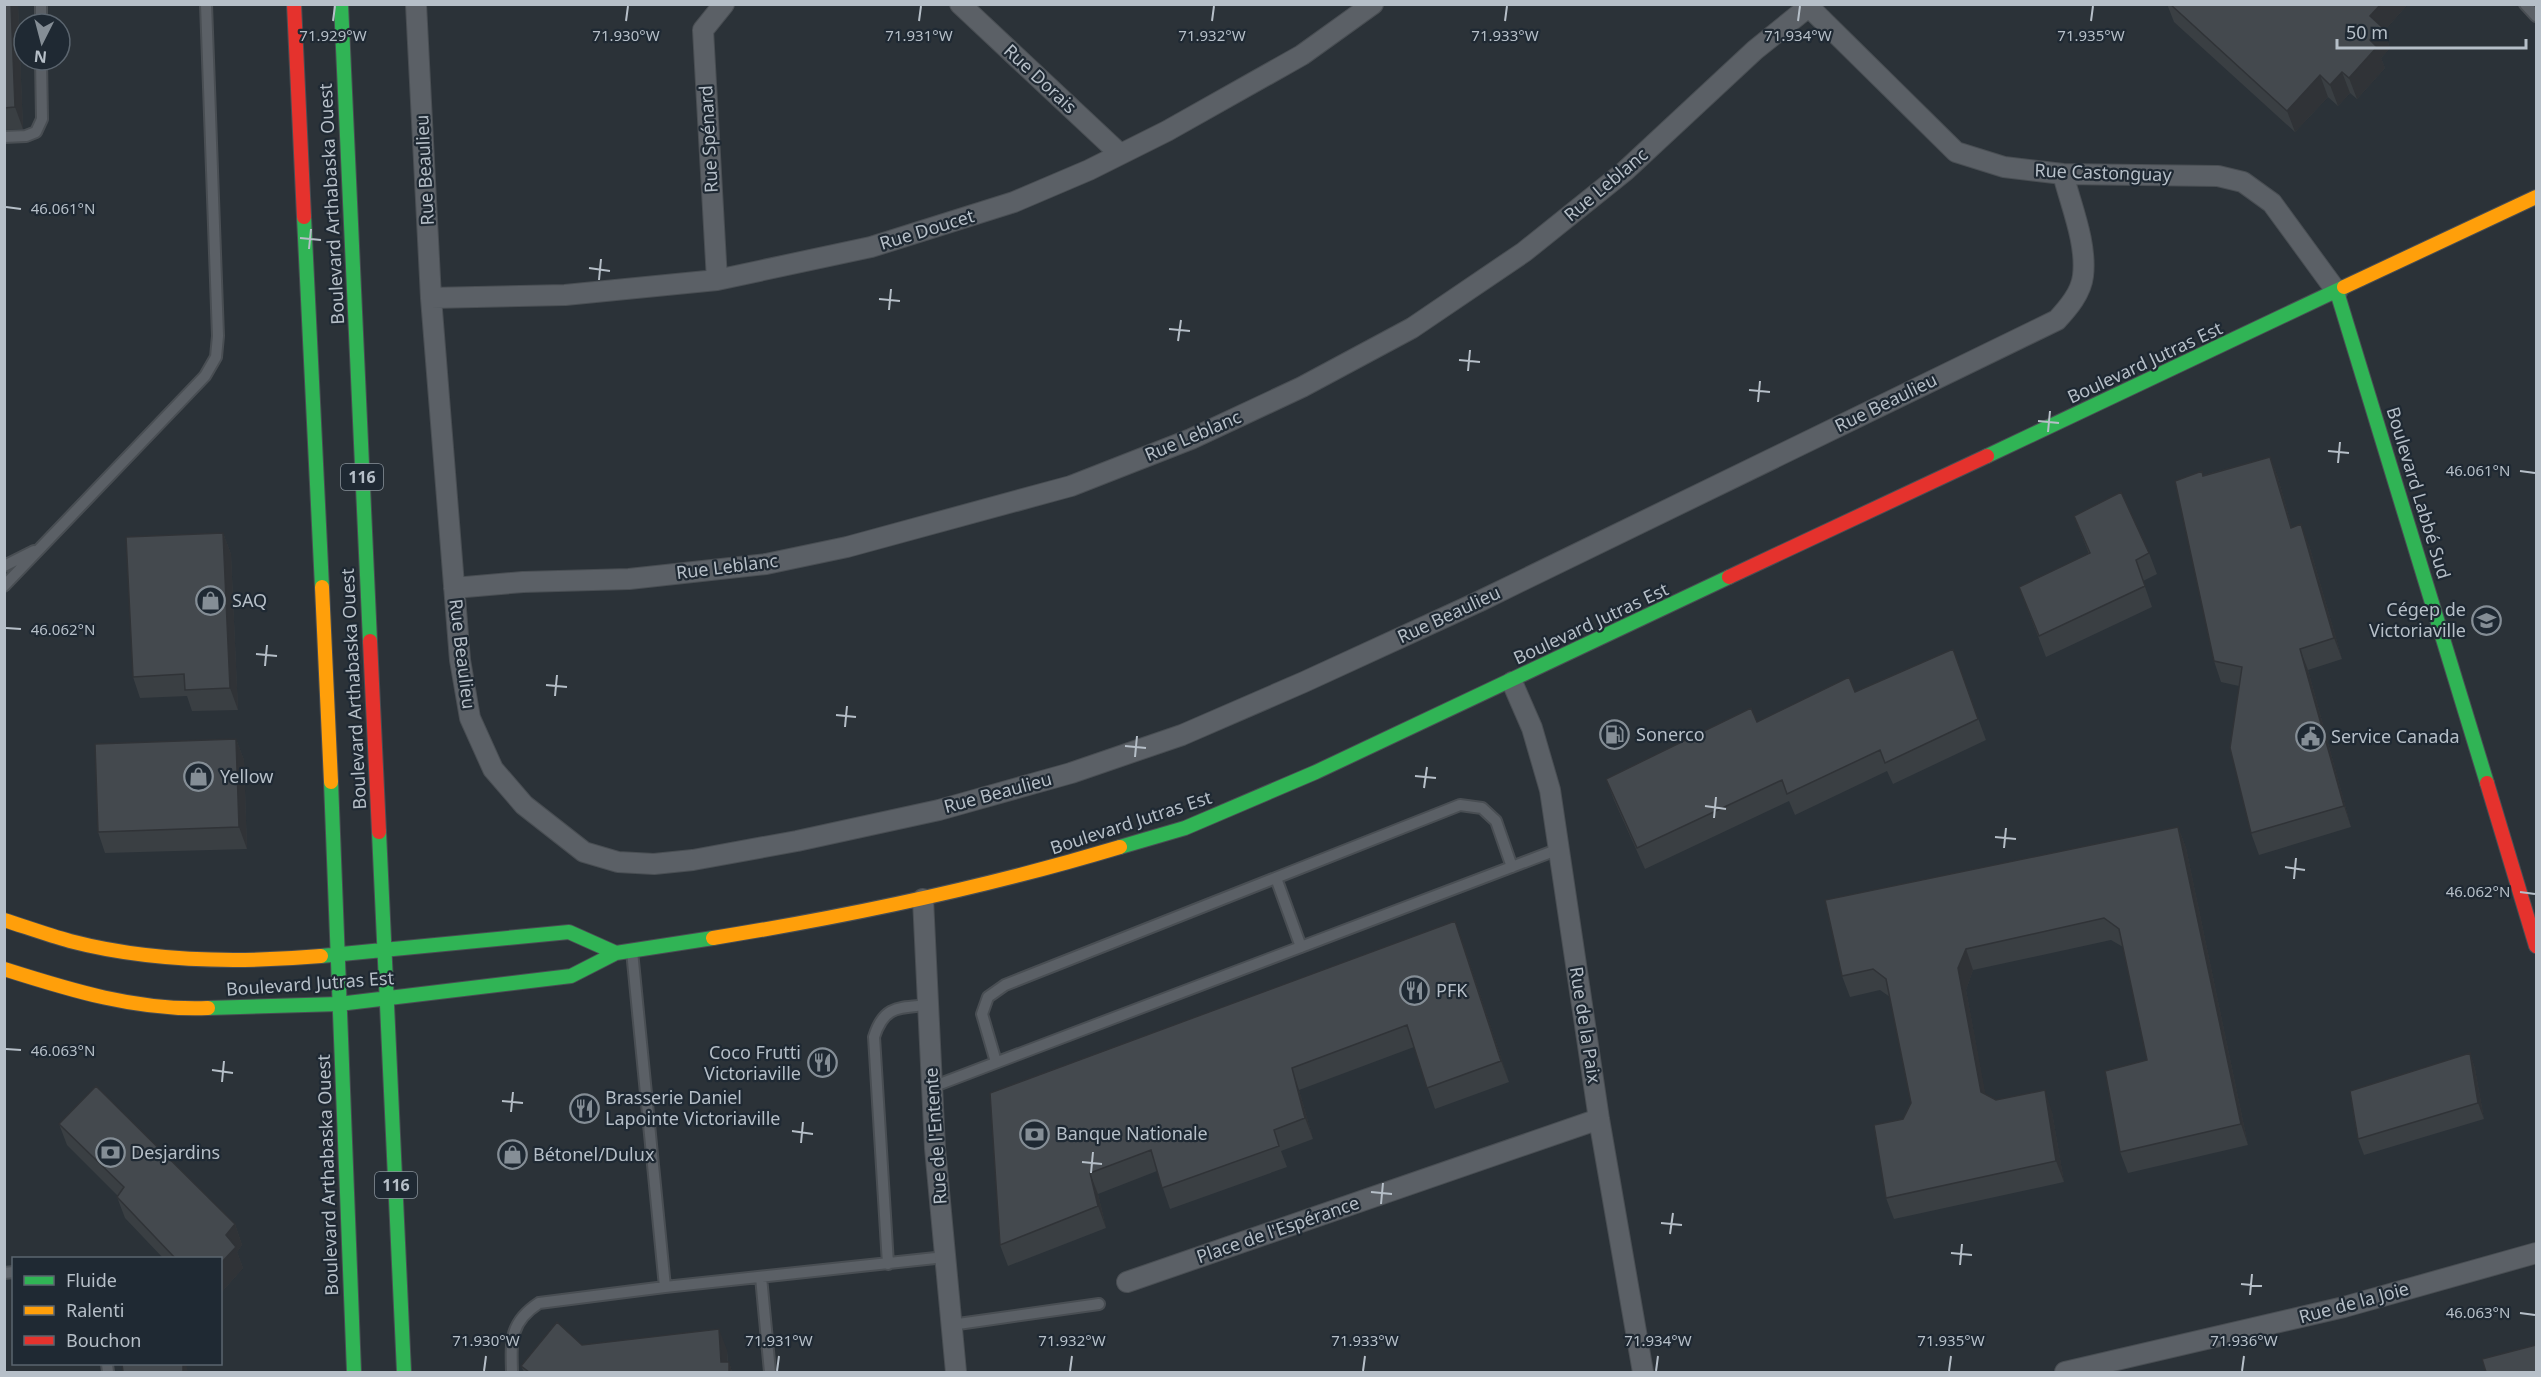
<svg xmlns="http://www.w3.org/2000/svg" width="2541" height="1377" viewBox="0 0 2541 1377" font-family="'Noto Sans',sans-serif">
  <style>
    .lines { fill: none; stroke-linecap: round; stroke-linejoin: round }
    .lane-casing { stroke: #494e53; stroke-width: 14 }
    .street-casing { stroke: #494e53; stroke-width: 22 }
    .fast-casing { stroke: #494e53; stroke-width: 16 }
    .slow-casing { stroke: #494e53; stroke-width: 16 }
    .jam-casing { stroke: #494e53; stroke-width: 16 }
    .lane { stroke: #5b6066; stroke-width: 10 }
    .street { stroke: #5b6066; stroke-width: 20 }
    .fast { stroke: #30b455; stroke-width: 14 }
    .slow { stroke: #ff9f0a; stroke-width: 14 }
    .jam { stroke: #e5322d; stroke-width: 14 }
    .wall { fill: #3a3f43 }
    .shaded-wall { fill: #303337 }
    .building { fill: #44494e; stroke: #303337; stroke-width: 1.5 }
    .ticks { fill: none; stroke: #b6bfc8; stroke-width: 2 }
    .labels { text-anchor: middle; stroke-width: 4.5; stroke-linejoin: round; paint-order: stroke }
    .shield { fill: #1f2933; stroke: #89929b; stroke-width: 1.5 }
    .shield-label { font-size: 16px; font-weight: bold; fill: #b6bfc8 }
    .street-label { font-size: 18px; fill: #b6bfc8; stroke: #1f2933 }
    .poi-label { font-size: 18px; fill: #b6bfc8; stroke: #1f2933; text-anchor: start }
    .ticks-label { font-size: 15px; text-anchor: middle; fill: #b6bfc8; stroke: #1f2933; stroke-width: 4.5; stroke-linejoin: round; paint-order: stroke }
  </style>
  <rect width="100%" height="100%" fill="#2b3238"/>
  <g class="lines">
    <defs>
      <path id="lane" d="M 41,4 L 41,24
        M 2525,4 L 2536,16
        M 4,137 L 26,136 L 36,132 L 42,119 L 41,60
        M 4,566 L 34,551
        M 4,586 L 205,376 L 216,357 L 218,336 L 206,4
        M 1276,878 L 1301,947
        M 632,951 L 665,1287 L 945,1257
        M 996,1062 L 982,1014 L 988,997 L 1005,985 L 1460,805 L 1482,808 L 1496,821 L 1512,867
        M 932,1087 L 1559,849
        M 888,1264 L 874,1037 C 884,1005 899,1008 928,1005
        M 4,1273 L 14,1272
        M 761,1277 L 770,1372
        M 951,1325 L 1099,1304
        M 107,1364 L 108,1372
        M 512,1372 C 511,1340 510,1322 539,1303 L 665,1287"/>
      <path id="street" d="M 416,4 L 431,298 L 460,660 L 470,718 L 493,769 L 524,805 L 584,852 L 618,862 L 654,864 L 693,860 L 797,841 L 939,810 L 1071,773 L 1182,735 L 1304,682 L 1478,602 L 2057,320 C 2068,308 2081,293 2083,276 C 2087,243 2071,206 2063,174
        M 960,4 L 1120,154
        M 1806,4 L 1956,152 L 2004,167 L 2063,174 L 2218,176 L 2243,182 L 2272,203 L 2337,292
        M 717,280 L 703,30 L 724,4
        M 431,298 L 565,295 L 717,280 L 871,247 L 1014,202 L 1089,170 L 1167,131 L 1302,55 L 1373,4
        M 454,588 L 523,582 L 629,579 L 766,564 L 847,547 L 1071,486 L 1191,439 L 1302,387 L 1412,328 L 1524,252 L 1625,171 L 1755,50 L 1812,4
        M 1512,682 L 1532,728 L 1550,790 L 1599,1119 L 1643,1372
        M 923,899 L 935,1148 L 956,1372
        M 1127,1282 L 1599,1119
        M 2065,1372 L 2344,1307 L 2536,1253"/>
      <path id="fast" d="M 341,4 L 370,641
        M 304,217 L 322,587
        M 2337,292 L 2487,783
        M 1987,456 L 2344,287
        M 331,782 L 354,1372
        M 379,832 L 404,1372
        M 1120,847 L 1185,828 L 1316,772 L 1729,577
        M 321,956 L 569,932 L 616,953
        M 208,1008 L 339,1004 L 571,976 L 616,953 L 713,938"/>
      <path id="slow" d="M 2344,287 L 2536,197
        M 322,587 L 331,782
        M 4,920 C 26,927 48,935 70,941 C 150,962 239,963 321,956
        M 713,938 C 850,916 987,887 1120,847
        M 4,969 C 70,990 137,1011 208,1008"/>
      <path id="jam" d="M 294,4 L 304,217
        M 1729,577 L 1987,456
        M 370,641 L 379,832
        M 2487,783 L 2536,946"/>
    </defs>
    <use href="#lane" class="lane-casing"/>
    <use href="#street" class="street-casing"/>
    <use href="#fast" class="fast-casing"/>
    <use href="#slow" class="slow-casing"/>
    <use href="#jam" class="jam-casing"/>
    <use href="#lane" class="lane"/>
    <use href="#street" class="street"/>
    <use href="#fast" class="fast"/>
    <use href="#slow" class="slow"/>
    <use href="#jam" class="jam"/>
  </g>
  <path class="wall" d="M 4,4 L 18,4 L 23,129 L 4,130 Z
    M 2167,4 L 2408,4 L 2384,31 L 2390,48 L 2381,58 L 2385,68 L 2357,99 L 2350,93 L 2338,106 L 2328,97 L 2295,132 L 2174,22 Z
    M 2270,457 L 2278,478 L 2292,528 L 2309,545 L 2342,659 L 2308,670 L 2351,827 L 2259,855 L 2251,833 L 2239,686 L 2221,682 L 2214,661 L 2204,475 Z
    M 2074,516 L 2149,553 L 2157,574 L 2143,581 L 2152,607 L 2046,657 L 2019,587 L 2089,554 Z
    M 223,533 L 231,554 L 238,710 L 192,711 L 187,696 L 140,698 L 133,677 Z
    M 1953,649 L 1986,740 L 1893,784 L 1887,771 L 1795,815 L 1789,801 L 1645,869 L 1614,800 L 1606,779 L 1757,722 L 1855,692 Z
    M 236,739 L 244,760 L 247,849 L 105,853 L 98,832 Z
    M 2178,827 L 2186,848 L 2248,1145 L 2128,1173 L 2120,1152 L 2147,1060 L 2123,947 L 2111,940 L 1973,970 L 1966,990 L 1985,1094 L 1996,1100 L 2052,1112 L 2064,1182 L 1894,1219 L 1886,1198 L 1903,1119 L 1911,1103 L 1890,997 L 1880,990 L 1850,997 L 1842,976 Z
    M 1463,943 L 1509,1082 L 1435,1109 L 1414,1047 L 1299,1090 L 1313,1139 L 1281,1151 L 1287,1167 L 1170,1209 L 1157,1171 L 1098,1194 L 1106,1228 L 1008,1266 L 1000,1245 L 990,1093 Z
    M 2470,1053 L 2475,1069 L 2484,1119 L 2364,1155 L 2358,1139 Z
    M 59,1124 L 235,1224 L 242,1245 L 237,1252 L 243,1268 L 220,1294 L 220,1258 L 163,1258 L 125,1218 L 117,1197 L 118,1196 L 67,1145 Z
    M 582,1345 L 727,1350 L 728,1362 L 729,1362 L 732,1372 L 524,1372 L 521,1366 Z"/>
  <path class="shaded-wall" d="M 11,4 L 18,4 L 23,129 L 15,107 Z
    M 2381,4 L 2408,4 L 2384,31 L 2390,48 L 2381,58 L 2385,68 L 2357,99 L 2349,78 L 2370,40 L 2370,16 Z
    M 2342,72 L 2350,93 L 2338,106 L 2330,85 Z
    M 2320,75 L 2328,97 L 2295,132 L 2287,111 Z
    M 2270,457 L 2278,478 L 2298,549 L 2291,528 Z
    M 2301,524 L 2309,545 L 2342,659 L 2334,638 Z
    M 223,533 L 231,554 L 238,710 L 230,688 Z
    M 2300,649 L 2308,670 L 2351,827 L 2344,806 Z
    M 236,739 L 244,760 L 247,849 L 239,827 Z
    M 2178,827 L 2186,848 L 2248,1145 L 2241,1124 Z
    M 1455,921 L 1463,943 L 1509,1082 L 1501,1061 Z
    M 1966,949 L 1973,970 L 1966,990 L 1989,1113 L 1981,1092 L 1958,968 Z
    M 2470,1053 L 2475,1069 L 2484,1119 L 2478,1103 Z
    M 1292,1068 L 1299,1090 L 1313,1139 L 1305,1118 Z
    M 2045,1090 L 2052,1112 L 2064,1182 L 2056,1161 Z
    M 1090,1173 L 1098,1194 L 1106,1228 L 1098,1206 Z
    M 235,1224 L 242,1245 L 237,1252 L 243,1268 L 220,1294 L 220,1264 L 226,1235 Z
    M 719,1329 L 727,1350 L 728,1372 L 721,1362 Z
    M 729,1362 L 732,1372 L 729,1372 Z
    M 183,1364 L 186,1364 L 188,1372 L 183,1372 Z"/>
  <path class="building" d="M 4,4 L 11,4 L 15,107 L 4,108 Z
    M 2170,4 L 2381,4 L 2370,16 L 2382,27 L 2370,40 L 2377,47 L 2349,78 L 2342,72 L 2330,85 L 2320,75 L 2287,111 Z
    M 2270,457 L 2291,528 L 2301,524 L 2334,638 L 2300,649 L 2344,806 L 2251,833 L 2230,748 L 2242,667 L 2214,661 L 2175,481 L 2202,471 L 2203,476 Z
    M 2121,492 L 2149,553 L 2136,560 L 2145,586 L 2039,636 L 2019,587 L 2090,553 L 2074,516 Z
    M 223,533 L 230,688 L 185,690 L 184,674 L 133,677 L 126,537 Z
    M 1953,649 L 1978,719 L 1885,763 L 1880,750 L 1787,794 L 1782,780 L 1637,848 L 1606,779 L 1751,708 L 1757,722 L 1849,677 L 1855,692 Z
    M 236,739 L 239,827 L 98,832 L 95,744 Z
    M 2178,827 L 2241,1124 L 2120,1152 L 2105,1071 L 2147,1060 L 2119,929 L 2104,918 L 1966,949 L 1958,968 L 1981,1092 L 1996,1100 L 2045,1090 L 2056,1161 L 1886,1198 L 1874,1125 L 1903,1119 L 1911,1103 L 1886,979 L 1873,969 L 1842,976 L 1825,900 Z
    M 1455,921 L 1501,1061 L 1427,1088 L 1407,1025 L 1292,1068 L 1305,1118 L 1274,1130 L 1279,1146 L 1162,1188 L 1151,1150 L 1090,1173 L 1098,1206 L 1000,1245 L 990,1093 Z
    M 2470,1053 L 2478,1103 L 2358,1139 L 2350,1091 Z
    M 96,1086 L 235,1224 L 226,1235 L 236,1247 L 220,1264 L 220,1258 L 175,1258 L 117,1197 L 124,1187 L 59,1124 Z
    M 557,1322 L 582,1345 L 719,1329 L 721,1362 L 729,1362 L 729,1372 L 529,1372 L 521,1366 Z
    M 2536,1345 L 2536,1372 L 2486,1372 L 2482,1359 Z
    M 122,1364 L 183,1364 L 183,1372 L 123,1372 Z"/>
  <path class="ticks" d="M 333,21 L 335,6M 626,21 L 628,6M 919,21 L 921,6M 1212,21 L 1214,6M 1505,21 L 1507,6M 1798,21 L 1800,6M 2091,21 L 2093,6M 6,207 L 21,209M 300,238 L 321,240M 309,249 L 311,229M 589,268 L 610,271M 599,280 L 601,259M 879,299 L 900,301M 889,310 L 891,289M 1169,329 L 1190,331M 1178,341 L 1181,320M 1459,360 L 1480,362M 1468,371 L 1470,350M 1749,390 L 1770,392M 1758,402 L 1760,381M 2038,421 L 2059,423M 2048,432 L 2050,411M 2328,451 L 2349,453M 2338,463 L 2340,442M 2520,471 L 2535,473M 6,628 L 21,629M 256,654 L 277,656M 265,666 L 267,645M 546,685 L 567,687M 555,696 L 557,675M 836,715 L 856,717M 845,727 L 847,706M 1125,746 L 1146,748M 1135,757 L 1137,736M 1415,776 L 1436,778M 1424,788 L 1427,767M 1705,806 L 1726,809M 1714,818 L 1716,797M 1995,837 L 2016,839M 2004,848 L 2006,828M 2285,867 L 2305,870M 2294,879 L 2296,858M 2520,892 L 2535,894M 6,1049 L 21,1050M 212,1070 L 233,1073M 222,1082 L 224,1061M 502,1101 L 523,1103M 511,1112 L 513,1092M 792,1131 L 813,1134M 801,1143 L 803,1122M 1082,1162 L 1102,1164M 1091,1173 L 1093,1152M 1371,1192 L 1392,1194M 1381,1204 L 1383,1183M 1661,1223 L 1682,1225M 1670,1234 L 1673,1213M 1951,1253 L 1972,1255M 1960,1265 L 1962,1244M 2241,1284 L 2262,1286M 2250,1295 L 2252,1274M 2520,1313 L 2535,1315M 484,1371 L 486,1356M 777,1371 L 779,1356M 1070,1371 L 1072,1356M 1363,1371 L 1365,1356M 1656,1371 L 1658,1356M 1949,1371 L 1951,1356M 2242,1371 L 2244,1356"/>
  <defs>
    <symbol id="shop-ring" viewBox="-11 -11 22 22"><circle r="9.5" fill="#1f2933" stroke="#858e96" stroke-width="1.5"/><path d="M-5-2.5h2.3a2.7 3.5 0 0 1 5.4 0H5L5.5 6h-11ZM-1.5-2.5h3a1.5 2.3 0 0 0-3 0Z" fill="#858e96"/></symbol>
    <symbol id="university-ring" viewBox="-11 -11 22 22"><circle r="9.5" fill="#1f2933" stroke="#858e96" stroke-width="1.5"/><path d="M0-5L7-2L0 1L-7-2ZM-4 1L0 2.5L4 1V4Q0 6-4 4Z" fill="#858e96"/></symbol>
    <symbol id="fuel-ring" viewBox="-11 -11 22 22"><circle r="9.5" fill="#1f2933" stroke="#858e96" stroke-width="1.5"/><path d="M-5.5-6h7V0h2V4h1.3V-2.5L3-4.5l.8-.8L6-3V5H2.5V1h-1V6h-7ZM-4.2-4.7v3.2H.2V-4.7Z" fill="#858e96"/></symbol>
    <symbol id="civic-ring" viewBox="-11 -11 22 22"><circle r="9.5" fill="#1f2933" stroke="#858e96" stroke-width="1.5"/><path d="M-.6-6.5H3V-4.5H.6V-3L4-1V1h2V6H-6V1h2V-1L-.6-3ZM-1.2 2.5V6h2.4V2.5Z" fill="#858e96"/></symbol>
    <symbol id="restaurant-ring" viewBox="-11 -11 22 22"><circle r="9.5" fill="#1f2933" stroke="#858e96" stroke-width="1.5"/><path d="M-5-6h1v4h1v-4h1v4h1v-4h1v5L-1.5 .5V6h-2V.5L-5-1ZM5-6V6H3V1.5H1.5Q1.5-4 5-6Z" fill="#858e96"/></symbol>
    <symbol id="bank-ring" viewBox="-11 -11 22 22"><circle r="9.5" fill="#1f2933" stroke="#858e96" stroke-width="1.5"/><path d="M-6-4H6V4H-6ZM0-2.3a2.3 2.3 0 1 0 0 4.6a2.3 2.3 0 1 0 0-4.6Z" fill="#858e96"/></symbol>
  </defs>
  <g fill-rule="evenodd">
    <use href="#shop-ring" x="194" y="584" width="33" height="33"/>
    <use href="#university-ring" x="2470" y="604" width="33" height="33"/>
    <use href="#fuel-ring" x="1598" y="718" width="33" height="33"/>
    <use href="#civic-ring" x="2294" y="720" width="33" height="33"/>
    <use href="#shop-ring" x="182" y="760" width="33" height="33"/>
    <use href="#restaurant-ring" x="1398" y="974" width="33" height="33"/>
    <use href="#restaurant-ring" x="806" y="1046" width="33" height="33"/>
    <use href="#restaurant-ring" x="568" y="1092" width="33" height="33"/>
    <use href="#bank-ring" x="1018" y="1118" width="33" height="33"/>
    <use href="#bank-ring" x="94" y="1136" width="33" height="33"/>
    <use href="#shop-ring" x="496" y="1138" width="33" height="33"/>
  </g>
  <g class="labels">
    <g class="shield">
      <rect x="341" y="464" width="42" height="26" rx="4.5"/>
      <rect x="375" y="1172" width="42" height="26" rx="4.5"/>
    </g>
    <g class="shield-label">
      <text x="362" y="483">116</text>
      <text x="396" y="1191">116</text>
    </g>
    <g class="street-label">
      <text transform="translate(1040 79) rotate(43)" y="6">Rue Dorais</text>
      <text transform="translate(709 139) rotate(-93)" y="6">Rue Spénard</text>
      <text transform="translate(425 170) rotate(-93)" y="6">Rue Beaulieu</text>
      <text transform="translate(2103 173) rotate(2)" y="6">Rue Castonguay</text>
      <text transform="translate(1606 185) rotate(-40)" y="6">Rue Leblanc</text>
      <text transform="translate(332 204) rotate(-93)" y="6">Boulevard Arthabaska Ouest</text>
      <text transform="translate(927 230) rotate(-17)" y="6">Rue Doucet</text>
      <text transform="translate(2145 363) rotate(-25)" y="6">Boulevard Jutras Est</text>
      <text transform="translate(1886 403) rotate(-26)" y="6">Rue Beaulieu</text>
      <text transform="translate(1193 436) rotate(-23)" y="6">Rue Leblanc</text>
      <text transform="translate(2418 493) rotate(73)" y="6">Boulevard Labbé Sud</text>
      <text transform="translate(727 567) rotate(-7)" y="6">Rue Leblanc</text>
      <text transform="translate(1449 615) rotate(-25)" y="6">Rue Beaulieu</text>
      <text transform="translate(1591 624) rotate(-25)" y="6">Boulevard Jutras Est</text>
      <text transform="translate(462 654) rotate(83)" y="6">Rue Beaulieu</text>
      <text transform="translate(354 689) rotate(-93)" y="6">Boulevard Arthabaska Ouest</text>
      <text transform="translate(998 793) rotate(-15)" y="6">Rue Beaulieu</text>
      <text transform="translate(1131 823) rotate(-18)" y="6">Boulevard Jutras Est</text>
      <text transform="translate(310 984) rotate(-4)" y="6">Boulevard Jutras Est</text>
      <text transform="translate(1585 1025) rotate(81)" y="6">Rue de la Paix</text>
      <text transform="translate(936 1136) rotate(-94)" y="6">Rue de l'Entente</text>
      <text transform="translate(328 1175) rotate(-92)" y="6">Boulevard Arthabaska Ouest</text>
      <text transform="translate(1278 1230) rotate(-19)" y="6">Place de l'Espérance</text>
      <text transform="translate(2354 1303) rotate(-15)" y="6">Rue de la Joie</text>
    </g>
    <g class="poi-label">
      <text x="232" y="607">SAQ</text>
      <text x="2466" y="616" text-anchor="end">Cégep de<tspan x="2466" dy="21">Victoriaville</tspan></text>
      <text x="1636" y="741">Sonerco</text>
      <text x="2331" y="743">Service Canada</text>
      <text x="220" y="783">Yellow</text>
      <text x="1436" y="997">PFK</text>
      <text x="801" y="1059" text-anchor="end">Coco Frutti<tspan x="801" dy="21">Victoriaville</tspan></text>
      <text x="605" y="1104">Brasserie Daniel<tspan x="605" dy="21">Lapointe Victoriaville</tspan></text>
      <text x="1056" y="1140">Banque Nationale</text>
      <text x="131" y="1159">Desjardins</text>
      <text x="533" y="1161">Bétonel/Dulux</text>
    </g>
  </g>
  <g class="ticks-label">
    <text x="333" y="41">71.929°W</text>
    <text x="626" y="41">71.930°W</text>
    <text x="919" y="41">71.931°W</text>
    <text x="1212" y="41">71.932°W</text>
    <text x="1505" y="41">71.933°W</text>
    <text x="1798" y="41">71.934°W</text>
    <text x="2091" y="41">71.935°W</text>
    <text x="63" y="214">46.061°N</text>
    <text x="2478" y="476">46.061°N</text>
    <text x="63" y="635">46.062°N</text>
    <text x="2478" y="897">46.062°N</text>
    <text x="63" y="1056">46.063°N</text>
    <text x="2478" y="1318">46.063°N</text>
    <text x="486" y="1346">71.930°W</text>
    <text x="779" y="1346">71.931°W</text>
    <text x="1072" y="1346">71.932°W</text>
    <text x="1365" y="1346">71.933°W</text>
    <text x="1658" y="1346">71.934°W</text>
    <text x="1951" y="1346">71.935°W</text>
    <text x="2244" y="1346">71.936°W</text>
  </g>
  <rect width="2541" height="1377" fill="none" stroke="#b6bfc8" stroke-width="12"/>
  <rect x="12" y="1257" width="210" height="108" fill="#1f2933" stroke="#5b656f" stroke-width="1.5"/>
  <rect x="24" y="1276" width="30" height="9" fill="#30b455" stroke="#5b656f" stroke-width="1.5"/>
  <text x="66" y="1287" font-size="18" fill="#b6bfc8">Fluide</text>
  <rect x="24" y="1306" width="30" height="9" fill="#ff9f0a" stroke="#5b656f" stroke-width="1.5"/>
  <text x="66" y="1317" font-size="18" fill="#b6bfc8">Ralenti</text>
  <rect x="24" y="1336" width="30" height="9" fill="#e5322d" stroke="#5b656f" stroke-width="1.5"/>
  <text x="66" y="1347" font-size="18" fill="#b6bfc8">Bouchon</text>
  <g transform="translate(42 42) rotate(186)"><circle r="28" fill="#1f2933" stroke="#5b656f" stroke-width="1.5"/>
  <path d="M0-4.5L10 22L0 15L-10 22Z" fill="#858e96"/>
  <text y="-9" font-size="16" font-weight="bold" text-anchor="middle" fill="#b6bfc8">N</text>
  </g>
  <path d="M2337 39v9h189v-9" fill="none" stroke="#b6bfc8" stroke-width="3"/>
  <text x="2346" y="39" font-size="18" fill="#b6bfc8" stroke="#1f2933" stroke-width="4.5" paint-order="stroke">50 m</text>
</svg>
